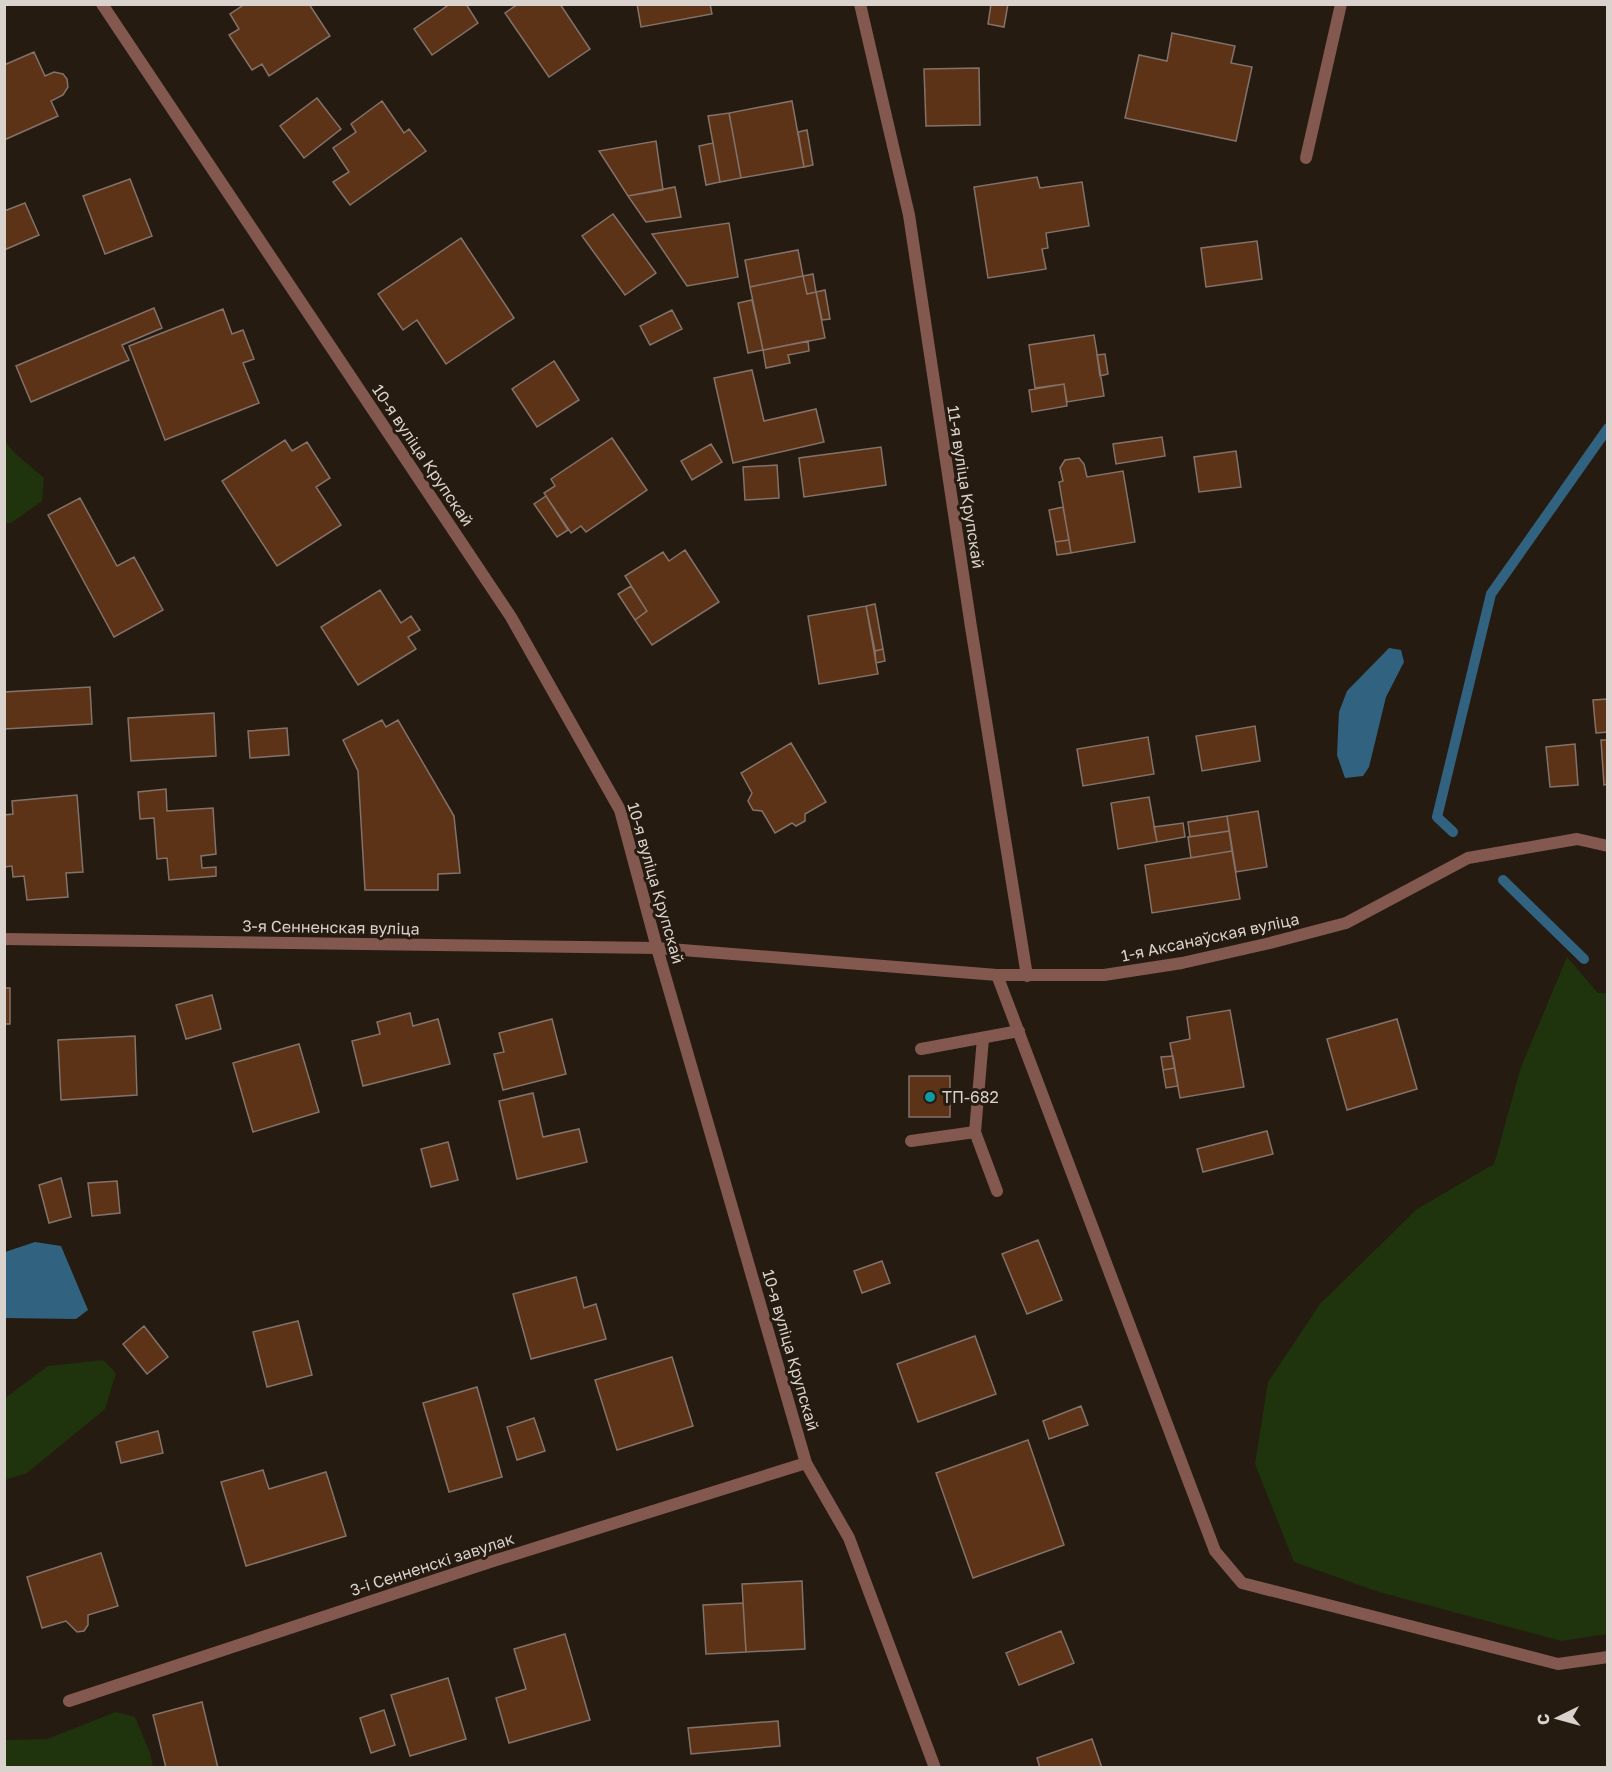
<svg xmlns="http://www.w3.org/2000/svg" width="1612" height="1772" viewBox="0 0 1612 1772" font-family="'Golos Text',sans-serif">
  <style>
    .green { fill: #1f330c }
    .water { fill: #316381 }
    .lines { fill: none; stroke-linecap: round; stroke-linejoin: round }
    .stream { stroke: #316381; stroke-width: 10 }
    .building { fill: #5d3318; stroke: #837269; stroke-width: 1.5 }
    .lane { stroke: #83584f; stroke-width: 12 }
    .street { stroke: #83584f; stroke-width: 12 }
    .culture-dot { fill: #0f9aa8; stroke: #261b11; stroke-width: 2 }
    .labels { text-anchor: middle; stroke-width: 6; stroke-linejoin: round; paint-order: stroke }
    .street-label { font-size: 16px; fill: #dad2cc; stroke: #261b11 }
    .poi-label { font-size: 16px; fill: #dad2cc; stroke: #261b11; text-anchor: start }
  </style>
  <rect width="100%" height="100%" fill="#261b11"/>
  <path class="green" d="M 4,441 L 16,454 L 44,478 L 42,501 L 11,523 L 5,523 Z
    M 1567,957 L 1598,993 L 1607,993 L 1608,1634 L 1561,1641 L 1379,1592 L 1294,1562 L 1255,1464 L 1268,1382 L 1320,1304 L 1417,1209 L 1494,1164 L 1521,1067 Z
    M 103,1360 L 116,1373 L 105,1409 L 27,1473 L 5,1480 L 5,1398 L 48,1366 Z
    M 116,1712 L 135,1717 L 150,1753 L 153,1767 L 5,1767 L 5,1740 L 47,1739 Z"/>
  <path class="water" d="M 1389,648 L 1401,650 L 1404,662 L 1386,697 L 1369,767 L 1363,776 L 1345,778 L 1337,755 L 1339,712 L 1347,691 Z
    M 35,1242 L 61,1246 L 88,1310 L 76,1319 L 5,1318 L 5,1252 Z"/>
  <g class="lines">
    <path class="stream" d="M 1453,832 L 1437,817 L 1491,594 L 1608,428
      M 1503,880 L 1584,959"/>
  </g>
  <path class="building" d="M 245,4 L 309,4 L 330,36 L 269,76 L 262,64 L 252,70 L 229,35 L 239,29 L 230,14 Z
    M 450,4 L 466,4 L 478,23 L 432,55 L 414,29 Z
    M 518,4 L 560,4 L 590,49 L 549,77 L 505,13 Z
    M 637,4 L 710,4 L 712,14 L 641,27 Z
    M 991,4 L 1008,4 L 1004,27 L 988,24 Z
    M 1172,33 L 1235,46 L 1231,63 L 1252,67 L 1236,141 L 1125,118 L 1139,55 L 1167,61 Z
    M 34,52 L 45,76 L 54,72 L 63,74 L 67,79 L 68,87 L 63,95 L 51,101 L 58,116 L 4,140 L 4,65 Z
    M 979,68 L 980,125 L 926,126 L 924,69 Z
    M 317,98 L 341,129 L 304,158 L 280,126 Z
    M 382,101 L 404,133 L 409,129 L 426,151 L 350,205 L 333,182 L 349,172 L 333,148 L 356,132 L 351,124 Z
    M 792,101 L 804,167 L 741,178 L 729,113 Z
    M 729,113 L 741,178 L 720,182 L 708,116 Z
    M 807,130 L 813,165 L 804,167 L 798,132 Z
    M 656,141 L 663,190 L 628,196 L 599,151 Z
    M 713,143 L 720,182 L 706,185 L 699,146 Z
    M 1037,177 L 1040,188 L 1082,182 L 1089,226 L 1046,233 L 1048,248 L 1042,249 L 1046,269 L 988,278 L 974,187 Z
    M 130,179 L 152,236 L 105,254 L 83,196 Z
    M 675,187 L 681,217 L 646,222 L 628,196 Z
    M 25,203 L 39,235 L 4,250 L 4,211 Z
    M 613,214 L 656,273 L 625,295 L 582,236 Z
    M 729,223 L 738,277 L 687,286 L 652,234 Z
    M 461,238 L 514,318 L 446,364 L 417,320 L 403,330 L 378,294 Z
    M 1257,241 L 1262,279 L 1206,287 L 1201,248 Z
    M 798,250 L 803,276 L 750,287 L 745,260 Z
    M 813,274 L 816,292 L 807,294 L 803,276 Z
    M 803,276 L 807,294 L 816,292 L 825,338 L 763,350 L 750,287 Z
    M 825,290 L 830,319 L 822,320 L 816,292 Z
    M 752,300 L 763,350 L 748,353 L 738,303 Z
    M 154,308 L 162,328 L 122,345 L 129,360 L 31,402 L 16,366 Z
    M 223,309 L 232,334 L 243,330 L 254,359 L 243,363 L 259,403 L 165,440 L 129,346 Z
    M 672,310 L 682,329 L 650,345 L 640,326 Z
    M 1094,335 L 1104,396 L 1067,402 L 1064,384 L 1035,388 L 1029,345 Z
    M 808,341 L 809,351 L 788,355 L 790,363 L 766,368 L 763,350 Z
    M 1105,354 L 1108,374 L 1100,376 L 1097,355 Z
    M 554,361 L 579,400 L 537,427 L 512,389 Z
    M 752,370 L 764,421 L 816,409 L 824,442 L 733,463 L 714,378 Z
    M 1064,384 L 1067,406 L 1032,412 L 1029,390 Z
    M 1162,437 L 1165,456 L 1116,464 L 1113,444 Z
    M 612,438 L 647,490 L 586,532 L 581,526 L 571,533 L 544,493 L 555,486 L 551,479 Z
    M 285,440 L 292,451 L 307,442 L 330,478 L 316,487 L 341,525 L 277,566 L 222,481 Z
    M 711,444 L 722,462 L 692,480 L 681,461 Z
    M 881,447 L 886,485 L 804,497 L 799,458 Z
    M 1236,451 L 1241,487 L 1199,492 L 1194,457 Z
    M 1079,458 L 1084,464 L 1087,477 L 1123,471 L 1135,542 L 1071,553 L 1059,482 L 1063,481 L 1060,468 L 1065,460 Z
    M 777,465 L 779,498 L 745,500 L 743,467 Z
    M 546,496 L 568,530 L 557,537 L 534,504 Z
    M 80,498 L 117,566 L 134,557 L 163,610 L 114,637 L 48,515 Z
    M 1063,507 L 1069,540 L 1055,542 L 1049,510 Z
    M 1069,540 L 1071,553 L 1057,555 L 1055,542 Z
    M 685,550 L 719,602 L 652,645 L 635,620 L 647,611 L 625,576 L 663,552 L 669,561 Z
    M 631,586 L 647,611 L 635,620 L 618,594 Z
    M 380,590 L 401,623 L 411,616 L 420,630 L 408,637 L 416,649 L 358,685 L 321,627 Z
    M 875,604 L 883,649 L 875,651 L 866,606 Z
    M 866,606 L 878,674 L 819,684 L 808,616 Z
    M 883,649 L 885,661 L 876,663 L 875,651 Z
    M 90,687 L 92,724 L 4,729 L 4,692 Z
    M 1608,699 L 1608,732 L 1596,733 L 1593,700 Z
    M 214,713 L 216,756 L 131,761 L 128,718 Z
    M 382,720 L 386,727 L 398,720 L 454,816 L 460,873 L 438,874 L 438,890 L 365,890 L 358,771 L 343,740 Z
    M 1255,726 L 1260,761 L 1202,771 L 1196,736 Z
    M 287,728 L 289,755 L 250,758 L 248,731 Z
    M 1148,737 L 1154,774 L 1083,786 L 1077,749 Z
    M 1601,740 L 1608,740 L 1608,784 L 1604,785 Z
    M 791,743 L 826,802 L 805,814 L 805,821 L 796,826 L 792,823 L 775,833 L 762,811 L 753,810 L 748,801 L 752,793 L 741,773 Z
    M 1575,744 L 1578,785 L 1550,787 L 1546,747 Z
    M 166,789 L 167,811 L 213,808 L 216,854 L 201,856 L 202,868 L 216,867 L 216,876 L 169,880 L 167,858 L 157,859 L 154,818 L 140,819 L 138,792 Z
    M 77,795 L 83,872 L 66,873 L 68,897 L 27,900 L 24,876 L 13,877 L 12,866 L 4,867 L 4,815 L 13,814 L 12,801 Z
    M 1149,797 L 1157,842 L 1118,849 L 1111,803 Z
    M 1258,811 L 1267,867 L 1236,872 L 1227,816 Z
    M 1227,816 L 1229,831 L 1190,837 L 1188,822 Z
    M 1183,823 L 1185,837 L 1157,842 L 1154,827 Z
    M 1229,831 L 1232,851 L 1191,858 L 1188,837 Z
    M 1232,851 L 1240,899 L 1152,913 L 1145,865 Z
    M 4,988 L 10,988 L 10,1024 L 4,1024 Z
    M 212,995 L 221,1029 L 186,1039 L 176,1005 Z
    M 1230,1010 L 1244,1087 L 1180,1098 L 1170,1043 L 1190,1039 L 1187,1017 Z
    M 410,1013 L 413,1026 L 438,1019 L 450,1064 L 363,1086 L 352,1041 L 380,1034 L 377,1022 Z
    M 552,1019 L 566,1074 L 503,1090 L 494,1054 L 504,1052 L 499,1033 Z
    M 1397,1019 L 1417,1089 L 1347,1110 L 1327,1039 Z
    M 135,1036 L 137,1095 L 61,1100 L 58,1040 Z
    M 299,1044 L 319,1112 L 253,1132 L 233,1063 Z
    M 1173,1056 L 1175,1068 L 1163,1070 L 1161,1057 Z
    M 1175,1068 L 1178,1086 L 1166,1088 L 1163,1070 Z
    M 909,1076 L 950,1076 L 950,1117 L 909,1117 Z
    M 533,1093 L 543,1137 L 579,1129 L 587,1162 L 517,1179 L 499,1101 Z
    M 1267,1131 L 1273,1154 L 1203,1172 L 1197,1149 Z
    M 448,1142 L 458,1180 L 431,1187 L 421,1149 Z
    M 61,1178 L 71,1217 L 49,1223 L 39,1185 Z
    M 117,1181 L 120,1213 L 92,1216 L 88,1183 Z
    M 1038,1240 L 1062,1300 L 1027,1314 L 1002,1254 Z
    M 882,1261 L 890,1283 L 862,1293 L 854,1271 Z
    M 576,1277 L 584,1308 L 596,1304 L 606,1339 L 531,1359 L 513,1294 Z
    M 298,1321 L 312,1375 L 267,1387 L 253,1332 Z
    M 144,1326 L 168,1357 L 147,1374 L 123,1344 Z
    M 975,1336 L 996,1394 L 918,1422 L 897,1364 Z
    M 672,1357 L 693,1426 L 617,1450 L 595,1380 Z
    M 477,1387 L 502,1477 L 449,1492 L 423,1403 Z
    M 1081,1406 L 1088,1425 L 1049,1439 L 1043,1421 Z
    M 534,1418 L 545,1451 L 517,1460 L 507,1427 Z
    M 158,1431 L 163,1453 L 121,1463 L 116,1442 Z
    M 1028,1440 L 1064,1545 L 973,1578 L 936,1473 Z
    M 263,1470 L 269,1489 L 326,1472 L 346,1536 L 246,1566 L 221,1482 Z
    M 101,1553 L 118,1606 L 88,1615 L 88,1625 L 84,1631 L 77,1632 L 66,1621 L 42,1628 L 27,1577 Z
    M 802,1581 L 805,1649 L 746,1652 L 742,1584 Z
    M 743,1603 L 746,1652 L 706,1654 L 703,1605 Z
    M 1061,1631 L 1074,1663 L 1019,1685 L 1006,1653 Z
    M 565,1634 L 590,1720 L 509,1743 L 496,1698 L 526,1689 L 514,1649 Z
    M 448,1678 L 466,1739 L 410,1756 L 391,1695 Z
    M 202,1702 L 218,1768 L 166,1768 L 153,1715 Z
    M 384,1710 L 395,1745 L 371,1753 L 360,1718 Z
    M 778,1721 L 780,1746 L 691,1754 L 688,1728 Z
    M 1092,1739 L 1102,1768 L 1040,1768 L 1037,1758 Z"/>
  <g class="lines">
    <path class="lane" d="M 997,975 L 1215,1551 L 1242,1583 L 1558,1664 L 1608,1657
      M 983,1038 L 975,1132 L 997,1191
      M 921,1049 L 1019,1031
      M 911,1141 L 975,1132"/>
    <path class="street" d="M 102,4 L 511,617 L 620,810 L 657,948 L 806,1463 L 849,1538 L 935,1768
      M 860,4 L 909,215 L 971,627 L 1027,976
      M 1306,158 L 1341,4
      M 4,939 L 657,948 L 997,975 L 1104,975 L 1182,963 L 1270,943 L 1346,923 L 1468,858 L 1577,839 L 1608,846
      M 69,1701 L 487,1563 L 806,1463"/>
  </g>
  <circle class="culture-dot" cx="930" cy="1097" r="6"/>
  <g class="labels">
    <g class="street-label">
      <text transform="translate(423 455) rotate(56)" y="6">10-я вуліца Крупскай</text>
      <text transform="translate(966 487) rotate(81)" y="6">11-я вуліца Крупскай</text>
      <text transform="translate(656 883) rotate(74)" y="6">10-я вуліца Крупскай</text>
      <text transform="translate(331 927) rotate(1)" y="6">3-я Сенненская вуліца</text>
      <text transform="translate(1210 937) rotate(-12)" y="6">1-я Аксанаўская вуліца</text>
      <text transform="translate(791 1350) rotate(74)" y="6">10-я вуліца Крупскай</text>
      <text transform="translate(432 1564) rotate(-18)" y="6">3-і Сенненскі завулак</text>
    </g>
    <g class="poi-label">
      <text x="942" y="1103">ТП-682</text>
    </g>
  </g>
  <rect width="1612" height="1772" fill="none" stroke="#dad2cc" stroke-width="12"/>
  <g transform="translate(1558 1718) rotate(265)" stroke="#261b11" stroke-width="4.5" paint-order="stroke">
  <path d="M0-4.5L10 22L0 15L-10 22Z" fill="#dad2cc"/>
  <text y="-9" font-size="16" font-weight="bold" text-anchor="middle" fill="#dad2cc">С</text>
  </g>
</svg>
